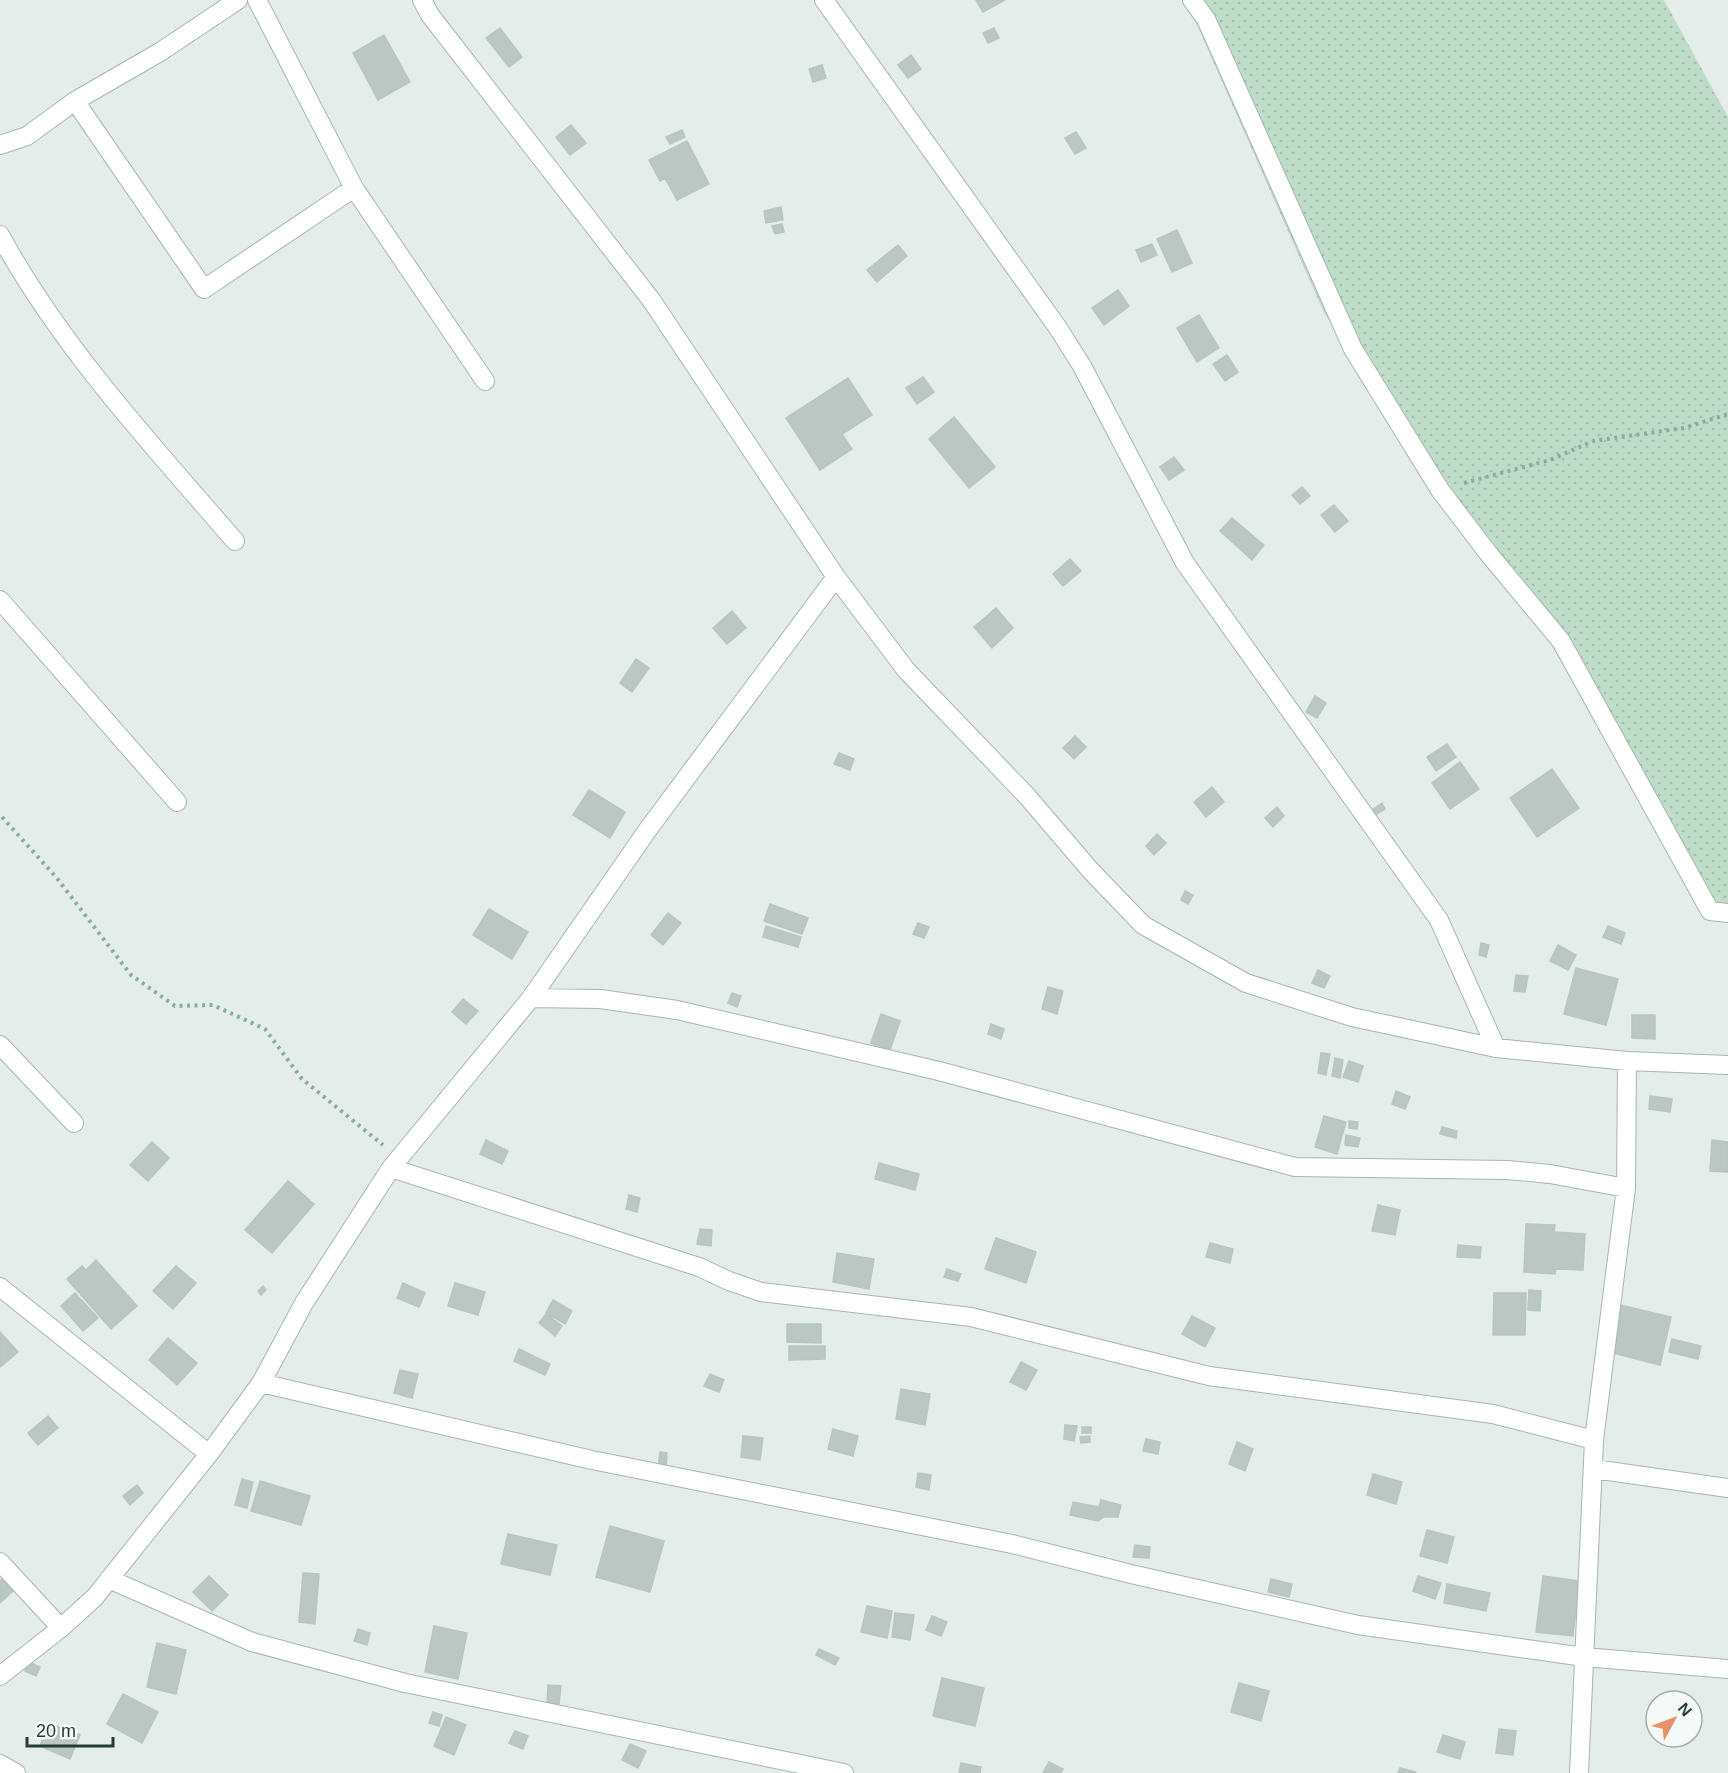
<svg xmlns="http://www.w3.org/2000/svg" width="1728" height="1773" viewBox="0 0 1728 1773" font-family="Helvetica,sans-serif">
  <style>
    .grass { fill: url(#grass-dots) }
    .building { fill: #bac7c3; stroke: #b7c6c1; stroke-width: 1.5 }
    .lines { fill: none; stroke-linecap: round; stroke-linejoin: round }
    .minor-casing { stroke: #a7b5b0; stroke-width: 20 }
    .path { stroke: #87aea5; stroke-width: 4; stroke-dasharray: 3 4.5; stroke-linecap: butt }
    .minor { stroke: #fff; stroke-width: 18 }
  </style>
  <defs>
    <pattern id="grass-dots" width="8" height="8" patternUnits="userSpaceOnUse" patternTransform="scale(1.5)"><rect width="8" height="8" fill="#bfdcc9"/><path d="M2 2h.1M6 6h.1" fill="none" stroke="#a4bead" stroke-width="1.8" stroke-linecap="round"/></pattern>
  </defs>
  <rect width="100%" height="100%" fill="#e4ede9"/>
  <path class="grass" d="M 1186,0 L 1664,0 L 1728,117 L 1728,909 L 1714,909 L 1534,617 L 1324,313 Z"/>
  <path class="building" d="M 976,0 L 1005,0 L 983,12 Z
    M 500,28 L 522,57 L 509,67 L 486,38 Z
    M 994,28 L 999,38 L 988,43 L 983,33 Z
    M 384,35 L 410,82 L 378,100 L 353,53 Z
    M 911,55 L 921,69 L 908,78 L 898,65 Z
    M 822,65 L 826,78 L 813,82 L 809,69 Z
    M 571,125 L 586,143 L 570,155 L 556,137 Z
    M 682,130 L 685,137 L 670,144 L 666,137 Z
    M 1076,132 L 1086,148 L 1075,154 L 1065,138 Z
    M 687,141 L 709,184 L 677,200 L 665,178 L 660,181 L 649,160 Z
    M 781,207 L 783,220 L 766,223 L 764,211 Z
    M 782,224 L 784,232 L 775,234 L 772,226 Z
    M 1177,230 L 1192,263 L 1172,272 L 1157,239 Z
    M 1152,244 L 1157,255 L 1141,262 L 1136,250 Z
    M 898,245 L 907,256 L 877,282 L 867,270 Z
    M 1118,290 L 1129,306 L 1104,325 L 1092,308 Z
    M 1199,315 L 1219,348 L 1197,362 L 1177,328 Z
    M 1227,355 L 1238,372 L 1225,381 L 1213,364 Z
    M 923,377 L 934,392 L 917,404 L 906,388 Z
    M 848,378 L 872,415 L 842,434 L 852,449 L 820,470 L 786,418 Z
    M 954,417 L 995,467 L 969,488 L 929,439 Z
    M 1174,457 L 1184,470 L 1169,480 L 1160,467 Z
    M 1302,487 L 1310,496 L 1300,504 L 1292,495 Z
    M 1334,505 L 1348,521 L 1335,532 L 1321,515 Z
    M 1232,518 L 1264,545 L 1252,560 L 1220,531 Z
    M 1070,559 L 1081,571 L 1063,586 L 1053,574 Z
    M 996,608 L 1013,628 L 992,648 L 974,627 Z
    M 732,611 L 746,628 L 727,644 L 713,628 Z
    M 636,659 L 649,668 L 632,692 L 620,683 Z
    M 1315,696 L 1326,703 L 1317,718 L 1306,712 Z
    M 1075,736 L 1086,747 L 1074,759 L 1063,748 Z
    M 1447,744 L 1456,757 L 1436,771 L 1427,757 Z
    M 839,753 L 854,759 L 850,770 L 834,764 Z
    M 1460,762 L 1479,789 L 1450,809 L 1432,783 Z
    M 1552,769 L 1579,808 L 1537,837 L 1510,798 Z
    M 1212,787 L 1224,802 L 1206,817 L 1194,802 Z
    M 589,790 L 625,812 L 610,838 L 573,815 Z
    M 1382,803 L 1385,809 L 1372,817 L 1369,812 Z
    M 1277,807 L 1284,816 L 1273,827 L 1265,818 Z
    M 1157,834 L 1166,843 L 1154,855 L 1146,846 Z
    M 1185,891 L 1193,895 L 1188,904 L 1181,900 Z
    M 770,904 L 808,918 L 802,934 L 764,921 Z
    M 489,909 L 528,932 L 512,959 L 473,935 Z
    M 668,913 L 681,923 L 663,945 L 651,935 Z
    M 918,923 L 929,927 L 924,938 L 913,934 Z
    M 766,926 L 801,937 L 798,947 L 763,937 Z
    M 1608,926 L 1625,933 L 1621,944 L 1603,937 Z
    M 1481,943 L 1489,945 L 1486,957 L 1479,955 Z
    M 1558,945 L 1576,955 L 1568,970 L 1550,961 Z
    M 1576,968 L 1618,979 L 1606,1025 L 1564,1014 Z
    M 1318,970 L 1330,976 L 1324,988 L 1312,983 Z
    M 1516,975 L 1528,976 L 1525,992 L 1514,991 Z
    M 1048,987 L 1063,991 L 1057,1014 L 1042,1009 Z
    M 732,993 L 741,996 L 737,1007 L 728,1003 Z
    M 463,999 L 478,1011 L 466,1024 L 452,1012 Z
    M 881,1014 L 900,1021 L 890,1050 L 871,1043 Z
    M 1632,1015 L 1655,1015 L 1655,1039 L 1632,1038 Z
    M 991,1024 L 1004,1029 L 1001,1039 L 988,1034 Z
    M 1321,1053 L 1330,1054 L 1326,1075 L 1318,1073 Z
    M 1335,1058 L 1343,1060 L 1340,1078 L 1332,1076 Z
    M 1349,1061 L 1363,1066 L 1358,1082 L 1343,1077 Z
    M 1396,1091 L 1410,1097 L 1405,1109 L 1392,1104 Z
    M 1650,1096 L 1672,1099 L 1670,1112 L 1649,1109 Z
    M 1324,1116 L 1346,1122 L 1337,1154 L 1315,1147 Z
    M 1349,1121 L 1358,1122 L 1357,1129 L 1349,1128 Z
    M 1442,1127 L 1457,1131 L 1456,1138 L 1440,1134 Z
    M 1346,1135 L 1360,1138 L 1358,1147 L 1345,1145 Z
    M 486,1140 L 508,1151 L 502,1164 L 480,1154 Z
    M 1712,1140 L 1728,1142 L 1728,1172 L 1710,1171 Z
    M 152,1142 L 169,1158 L 148,1181 L 130,1165 Z
    M 879,1163 L 919,1174 L 915,1190 L 875,1179 Z
    M 288,1181 L 314,1204 L 272,1253 L 245,1230 Z
    M 629,1195 L 640,1198 L 637,1212 L 626,1209 Z
    M 1378,1205 L 1400,1210 L 1395,1235 L 1372,1231 Z
    M 1526,1224 L 1555,1225 L 1554,1232 L 1585,1234 L 1583,1270 L 1556,1269 L 1555,1274 L 1524,1272 Z
    M 700,1229 L 712,1230 L 711,1246 L 697,1244 Z
    M 996,1238 L 1036,1252 L 1026,1283 L 985,1269 Z
    M 1210,1243 L 1233,1249 L 1230,1263 L 1206,1257 Z
    M 1458,1245 L 1481,1247 L 1480,1258 L 1457,1257 Z
    M 837,1253 L 874,1259 L 869,1289 L 833,1282 Z
    M 96,1260 L 137,1306 L 111,1329 L 67,1279 L 82,1266 L 86,1270 Z
    M 176,1266 L 196,1283 L 173,1309 L 153,1291 Z
    M 947,1269 L 961,1274 L 958,1281 L 944,1277 Z
    M 403,1283 L 425,1293 L 419,1307 L 397,1298 Z
    M 455,1283 L 485,1292 L 478,1315 L 448,1306 Z
    M 263,1286 L 266,1290 L 261,1295 L 258,1291 Z
    M 1529,1290 L 1541,1291 L 1540,1311 L 1528,1310 Z
    M 75,1293 L 98,1318 L 83,1331 L 61,1306 Z
    M 1494,1293 L 1526,1293 L 1525,1335 L 1493,1335 Z
    M 553,1300 L 572,1311 L 565,1324 L 546,1313 Z
    M 1620,1305 L 1671,1317 L 1660,1365 L 1609,1352 Z
    M 546,1314 L 562,1326 L 555,1336 L 539,1323 Z
    M 1192,1316 L 1215,1328 L 1205,1347 L 1182,1334 Z
    M 787,1324 L 821,1324 L 821,1343 L 787,1342 Z
    M 0,1332 L 18,1352 L 0,1367 Z
    M 168,1338 L 197,1363 L 177,1385 L 149,1360 Z
    M 1672,1339 L 1701,1346 L 1698,1359 L 1669,1352 Z
    M 789,1346 L 825,1346 L 825,1359 L 789,1360 Z
    M 519,1349 L 550,1364 L 545,1375 L 514,1361 Z
    M 1021,1362 L 1037,1370 L 1026,1390 L 1010,1382 Z
    M 400,1370 L 418,1374 L 412,1398 L 394,1393 Z
    M 710,1374 L 724,1380 L 719,1392 L 704,1386 Z
    M 901,1389 L 930,1394 L 925,1425 L 896,1419 Z
    M 48,1416 L 58,1428 L 38,1445 L 28,1433 Z
    M 1065,1425 L 1077,1426 L 1074,1441 L 1064,1439 Z
    M 1082,1427 L 1091,1427 L 1091,1433 L 1082,1433 Z
    M 833,1429 L 858,1436 L 853,1456 L 828,1449 Z
    M 743,1436 L 763,1438 L 760,1460 L 741,1457 Z
    M 1090,1436 L 1090,1442 L 1081,1443 L 1080,1437 Z
    M 1146,1439 L 1160,1442 L 1158,1454 L 1143,1451 Z
    M 1237,1442 L 1253,1449 L 1245,1471 L 1229,1464 Z
    M 660,1452 L 667,1453 L 666,1469 L 658,1468 Z
    M 918,1473 L 931,1475 L 929,1490 L 916,1487 Z
    M 1373,1474 L 1402,1482 L 1396,1504 L 1367,1495 Z
    M 242,1479 L 253,1482 L 247,1508 L 235,1505 Z
    M 260,1481 L 310,1496 L 301,1525 L 251,1511 Z
    M 137,1485 L 143,1493 L 130,1505 L 123,1496 Z
    M 1101,1500 L 1121,1505 L 1118,1517 L 1104,1517 L 1098,1521 L 1070,1515 L 1073,1502 L 1099,1507 Z
    M 610,1526 L 664,1541 L 650,1592 L 596,1577 Z
    M 1427,1530 L 1454,1537 L 1447,1563 L 1420,1556 Z
    M 508,1534 L 557,1545 L 550,1575 L 501,1564 Z
    M 1135,1545 L 1150,1547 L 1149,1558 L 1133,1557 Z
    M 303,1573 L 319,1574 L 315,1624 L 299,1622 Z
    M 5,1576 L 16,1588 L 0,1603 L 0,1581 Z
    M 209,1576 L 228,1595 L 212,1611 L 193,1592 Z
    M 1418,1576 L 1441,1583 L 1435,1599 L 1413,1591 Z
    M 1543,1576 L 1579,1581 L 1573,1636 L 1536,1632 Z
    M 1271,1579 L 1292,1584 L 1289,1597 L 1268,1592 Z
    M 1447,1584 L 1490,1593 L 1486,1611 L 1444,1603 Z
    M 867,1606 L 892,1611 L 887,1638 L 861,1632 Z
    M 895,1613 L 914,1615 L 910,1640 L 892,1637 Z
    M 932,1616 L 947,1622 L 941,1636 L 926,1630 Z
    M 434,1626 L 467,1633 L 458,1679 L 425,1672 Z
    M 358,1629 L 370,1633 L 367,1645 L 354,1641 Z
    M 157,1643 L 186,1650 L 176,1694 L 147,1687 Z
    M 819,1649 L 839,1658 L 835,1665 L 816,1655 Z
    M 29,1662 L 40,1667 L 36,1676 L 25,1671 Z
    M 942,1678 L 984,1688 L 975,1726 L 933,1716 Z
    M 1239,1683 L 1269,1691 L 1261,1721 L 1231,1712 Z
    M 548,1685 L 561,1686 L 559,1704 L 547,1702 Z
    M 123,1694 L 158,1712 L 142,1743 L 107,1724 Z
    M 433,1712 L 442,1715 L 439,1726 L 429,1723 Z
    M 446,1717 L 466,1725 L 454,1755 L 434,1746 Z
    M 49,1723 L 80,1735 L 70,1759 L 40,1746 Z
    M 1499,1729 L 1516,1731 L 1513,1755 L 1496,1753 Z
    M 515,1731 L 528,1736 L 523,1749 L 509,1743 Z
    M 1443,1735 L 1465,1742 L 1460,1759 L 1437,1752 Z
    M 630,1744 L 646,1751 L 638,1768 L 622,1760 Z
    M 1049,1762 L 1063,1769 L 1061,1773 L 1043,1773 Z
    M 961,1763 L 981,1767 L 980,1773 L 959,1773 Z
    M 1400,1768 L 1416,1772 L 1416,1773 L 1398,1773 Z"/>
  <g class="lines">
    <defs>
      <path id="minor" d="M 422,0 L 430,15 L 652,301 L 836,577 L 906,670 L 1026,795 L 1091,871 L 1143,925 L 1246,983 L 1352,1017 L 1496,1048 L 1627,1061 L 1728,1065
        M 824,0 L 1058,328 L 1082,366 L 1185,563 L 1439,920 L 1496,1048
        M 1192,0 L 1206,19 L 1353,349 L 1440,490 L 1488,553 L 1561,641 L 1710,911 L 1728,913
        M 75,101 L 204,289 L 354,188 L 257,0
        M 0,145 L 27,136 L 75,101 L 160,52 L 238,0
        M 354,188 L 485,381
        M 0,235 C 61,347 152,445 235,541
        M 0,600 L 177,802
        M 531,998 L 600,999 L 677,1010 L 939,1071 L 1295,1167 L 1507,1170 L 1550,1174 L 1626,1188 L 1594,1440 L 1579,1773
        M 0,1045 L 74,1123
        M 391,1168 L 699,1267 L 729,1281 L 761,1292 L 971,1317 L 1209,1376 L 1493,1414 L 1594,1440
        M 1626,1188 L 1627,1061
        M 0,1287 L 209,1454
        M 261,1383 L 592,1460 L 1012,1544 L 1131,1574 L 1358,1625 L 1584,1657 L 1728,1669
        M 1594,1469 L 1728,1488
        M 0,1562 L 61,1628
        M 109,1579 L 252,1642 L 405,1683 L 844,1773
        M 0,1676 L 61,1628 L 95,1597 L 209,1454 L 261,1383 L 304,1303 L 391,1168 L 531,998 L 649,828 L 836,577
        M 0,1764 L 16,1773"/>
    </defs>
    <use href="#minor" class="minor-casing"/>
    <path class="path" d="M 1464,483 L 1550,460 L 1593,441 L 1684,428 L 1728,414
      M 2,817 L 56,877 L 131,975 L 175,1006 L 213,1005 L 265,1029 L 302,1079 L 383,1145"/>
    <use href="#minor" class="minor"/>
  </g>
  <g transform="translate(1674 1719) rotate(49)"><circle r="28" fill="#f5f9f7" stroke="#a2aeab" stroke-width="1.5"/>
  <path d="M0-4.5L10 22L0 15L-10 22Z" fill="#e89067"/>
  <text y="-9" font-size="16" font-weight="bold" text-anchor="middle" fill="#253d38">N</text>
  </g>
  <path d="M27 1737v9h86v-9" fill="none" stroke="#253d38" stroke-width="3"/>
  <text x="36" y="1737" font-size="18" fill="#253d38" stroke="#f5f9f7" stroke-width="4.5" paint-order="stroke">20 m</text>
</svg>
